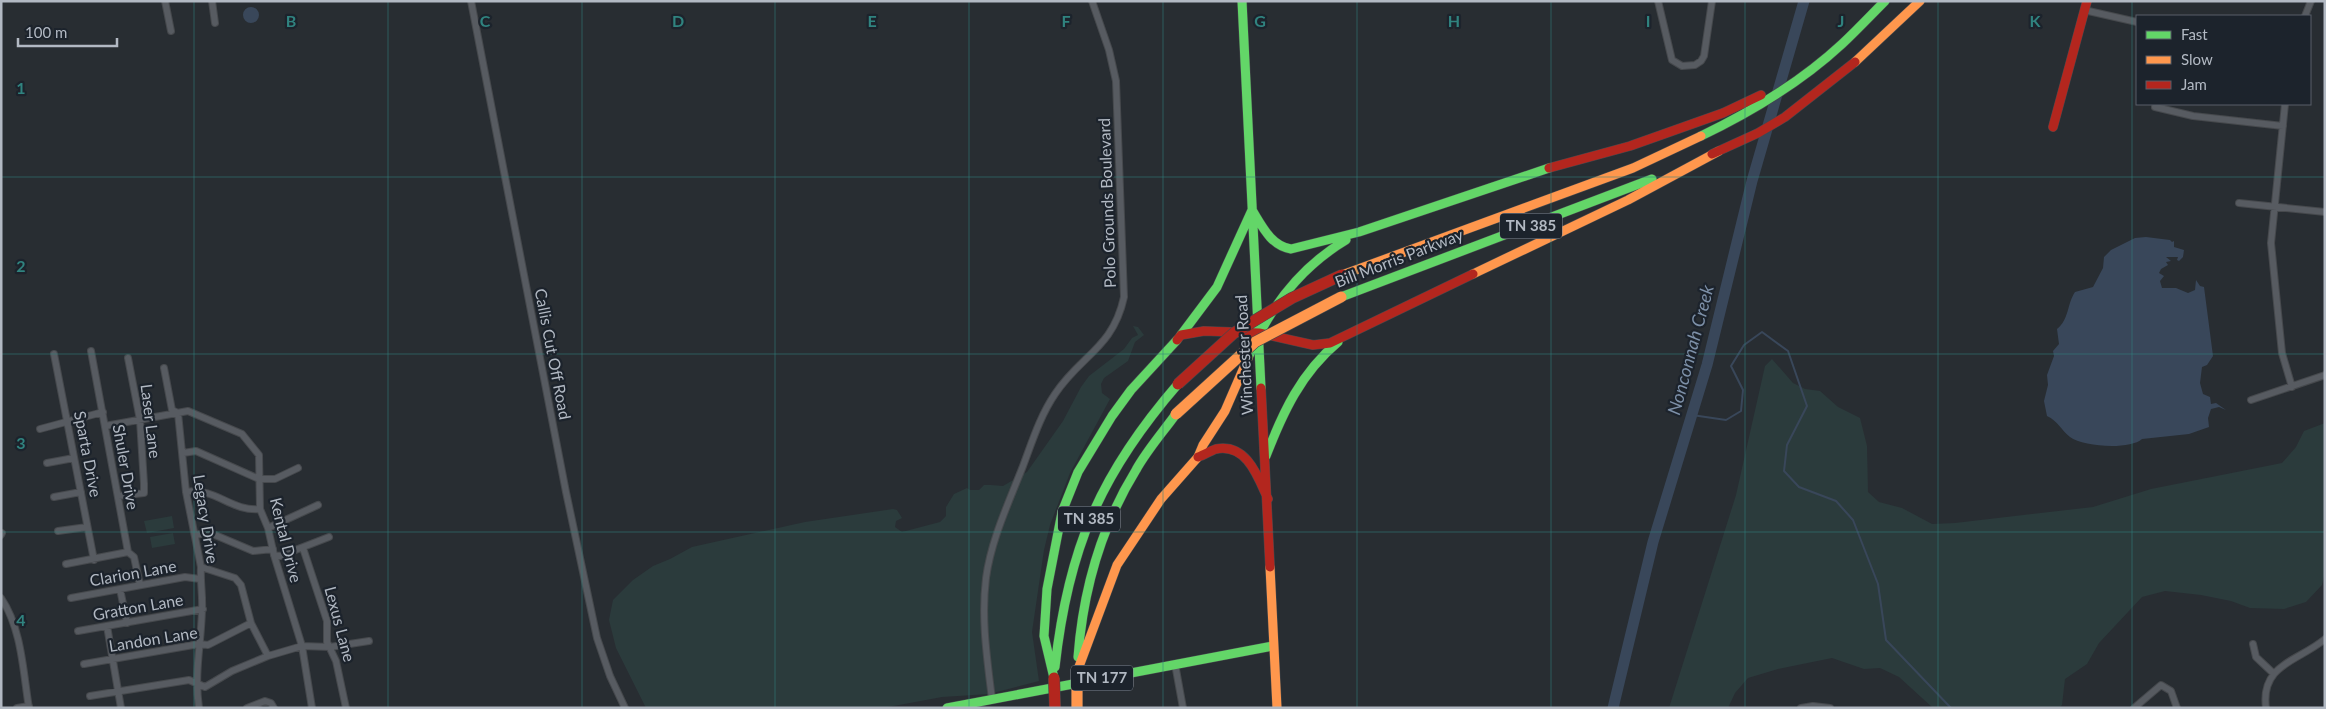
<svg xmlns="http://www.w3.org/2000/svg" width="2326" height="709" viewBox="0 0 2326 709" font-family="Lato,sans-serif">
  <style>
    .green { fill: #2b3b3c }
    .water { fill: #39475a }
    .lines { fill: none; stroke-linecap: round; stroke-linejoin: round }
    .stream { stroke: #39475a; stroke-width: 2 }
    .river { stroke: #39475a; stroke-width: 11 }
    .street-casing { stroke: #46494d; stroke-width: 8 }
    .fast-casing { stroke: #46494d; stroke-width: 10 }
    .slow-casing { stroke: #46494d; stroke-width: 10 }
    .jam-casing { stroke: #46494d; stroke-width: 10 }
    .street { stroke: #575b61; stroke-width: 6 }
    .fast { stroke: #63d668; stroke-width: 9 }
    .slow { stroke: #ff974d; stroke-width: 9 }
    .jam { stroke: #b3261e; stroke-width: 9 }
    .slow-bridge-casing { stroke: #44494e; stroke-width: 12; stroke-linecap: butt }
    .jam-bridge-casing { stroke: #44494e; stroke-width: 12; stroke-linecap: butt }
    .slow-bridge { stroke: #ff974d; stroke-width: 11 }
    .jam-bridge { stroke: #b3261e; stroke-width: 11 }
    .grid { fill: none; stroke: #30837f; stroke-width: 1; stroke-opacity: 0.55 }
    .labels { text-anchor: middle; stroke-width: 4.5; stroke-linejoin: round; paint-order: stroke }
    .shield { fill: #1c232c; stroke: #858c96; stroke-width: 1 }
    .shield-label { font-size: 15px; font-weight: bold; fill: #b2b9c3 }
    .street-label { font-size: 16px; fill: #b2b9c3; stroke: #1c232c }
    .water-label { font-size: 18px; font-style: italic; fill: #7d90a8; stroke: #1c232c }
    .grid-label { font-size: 16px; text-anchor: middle; font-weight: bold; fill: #30837f; stroke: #1c232c; stroke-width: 4.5; stroke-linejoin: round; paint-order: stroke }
  </style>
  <rect width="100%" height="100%" fill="#282d32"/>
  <path class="green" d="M 1133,326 L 1138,327 L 1144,335 L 1135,342 L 1128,361 L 1104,378 L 1101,384 L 1102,393 L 1110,399 L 1070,473 L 1050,525 L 1044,550 L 1032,632 L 1039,681 L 989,694 L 942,697 L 883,708 L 646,708 L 616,648 L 609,620 L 613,600 L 633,580 L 653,566 L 670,559 L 692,547 L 805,522 L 893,509 L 897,510 L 902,518 L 896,521 L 895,527 L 902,532 L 940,522 L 946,516 L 946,507 L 954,494 L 967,488 L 970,490 L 979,490 L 984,485 L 991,485 L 1003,486 L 1027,472 L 1063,421 L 1081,387 L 1089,376 L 1124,349 L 1132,338 L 1138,335 Z
    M 1772,359 L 1793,383 L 1805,389 L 1820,391 L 1838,407 L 1860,418 L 1867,446 L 1868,492 L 1879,502 L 1902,508 L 1932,524 L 1955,523 L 2093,507 L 2151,489 L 2282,463 L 2296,447 L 2304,431 L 2325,423 L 2325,572 L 2322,585 L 2306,602 L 2284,609 L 2250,608 L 2231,601 L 2201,595 L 2165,591 L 2142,597 L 2099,643 L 2087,664 L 2065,679 L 2062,705 L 2059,708 L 1933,708 L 1899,677 L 1880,668 L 1864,669 L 1832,658 L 1778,669 L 1748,678 L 1735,693 L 1728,708 L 1669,708 L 1736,495 L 1765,366 Z
    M 172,516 L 174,528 L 147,533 L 144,521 Z
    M 173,533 L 175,544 L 152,548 L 150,537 Z"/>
  <path class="water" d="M243 15a8 8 0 1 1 16 0a8 8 0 1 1-16 0Z
    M 2146,237 L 2170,240 L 2172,242 L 2174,241 L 2174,247 L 2184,250 L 2183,257 L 2179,261 L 2177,260 L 2178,257 L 2166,257 L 2171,261 L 2166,262 L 2168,265 L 2161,269 L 2159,273 L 2164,276 L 2160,281 L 2162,288 L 2176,288 L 2188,293 L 2195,290 L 2196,280 L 2200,286 L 2204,287 L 2213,356 L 2207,365 L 2202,367 L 2200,383 L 2203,394 L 2210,397 L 2211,404 L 2216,403 L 2226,410 L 2219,407 L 2211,409 L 2208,418 L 2209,427 L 2189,434 L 2142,439 C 2130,450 2083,447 2070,437 C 2061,430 2058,421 2047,416 L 2044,401 L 2048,385 L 2047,375 L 2054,356 L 2053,351 L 2059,344 L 2057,329 C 2069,320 2067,304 2075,292 L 2093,287 L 2103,268 L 2104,257 L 2111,250 L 2135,238 Z"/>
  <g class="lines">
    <path class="stream" d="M 1692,415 L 1726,420 L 1741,411 L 1743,390 L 1731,366 L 1744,345 L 1762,332 L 1788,351 L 1807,406 L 1787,445 L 1784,471 L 1799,487 L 1836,501 L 1853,520 L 1878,584 L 1886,640 L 1951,708"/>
    <path class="river" d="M 1613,708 L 1653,542 L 1707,365 L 1752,181 L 1804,1"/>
    <defs>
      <path id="street" d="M 165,1 L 171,31
        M 212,1 L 215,23
        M 471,1 L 566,492 L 597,638 L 610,676 L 625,708
        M 1658,1 L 1672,60 L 1682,66 L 1695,65 L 1701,61 L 1704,56 L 1712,1
        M 2084,10 L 2137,22
        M 2305,16 L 2311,1
        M 2285,104 L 2271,243 L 2282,353 L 2292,387
        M 2155,107 L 2193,116 L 2283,126
        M 2239,203 L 2325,212
        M 91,351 L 128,552 L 134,557 L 140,585
        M 54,354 L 94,560
        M 164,368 L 172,410 L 178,413 L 186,492 L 201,567 C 200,582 203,596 202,610 C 201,646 194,672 199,708
        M 2251,400 L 2325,375
        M 105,426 L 188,411 L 242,434 L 259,455 L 260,509 L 268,528 L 274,555 L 302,646 L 312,708
        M 40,429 L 103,412
        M 183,453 L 196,451 L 259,479 L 275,479 L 298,468
        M 47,463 L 74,458
        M 186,492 C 216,487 231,512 260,509
        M 118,496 L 144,493 L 144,484 L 140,420 L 128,358
        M 54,497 L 81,492
        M 268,528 L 318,505
        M 58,531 L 87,527
        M 1,535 L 2,533
        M 196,535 L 208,532 L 253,551 L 273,549
        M 303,548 L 327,621 L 327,642 L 336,661 L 346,708
        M 274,555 L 280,556 L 329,537
        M 66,564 L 128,552
        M 201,567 L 235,578 L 241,585 L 251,623 L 268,656
        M 120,589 L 127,623
        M 1,598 C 22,629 23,672 29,708
        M 71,598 L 185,577 L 200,579
        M 107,626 L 121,708
        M 78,631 L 203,609
        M 2253,644 L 2256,657 L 2273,673
        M 84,664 L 199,644 L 208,645 L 251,623
        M 1175,664 L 1183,708
        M 90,696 L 189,680 L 205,687 L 232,671 L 268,656 L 302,646 L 330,647 L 369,641
        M 992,699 C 987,658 981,619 986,578 C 991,540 1009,502 1023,466 C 1032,442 1040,416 1055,394 C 1081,355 1113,348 1124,297 L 1116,81 L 1109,50 L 1092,1
        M 17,708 L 29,706
        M 247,708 L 265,701 L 271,703 L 274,708
        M 1801,708 L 1813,706 L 1830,708
        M 2134,708 L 2161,685 L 2171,691 L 2177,708
        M 2266,708 C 2260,664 2299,661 2325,639"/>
      <path id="fast" d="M 1242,1 L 1261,388
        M 1701,136 C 1751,112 1801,82 1842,44 C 1857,30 1871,15 1885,1
        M 1252,210 C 1262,226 1271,246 1291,249 L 1359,232 L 1549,168
        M 1341,297 L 1652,179
        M 1181,335 L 1217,287 L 1252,210
        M 1248,358 C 1269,308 1299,268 1346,240
        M 1266,456 C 1283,412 1301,373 1338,342
        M 1078,657 C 1083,590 1101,527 1136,470 C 1147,450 1163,432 1176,414
        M 1055,667 C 1068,549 1100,474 1178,384
        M 1054,678 L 1044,636 L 1047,589 L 1062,512 L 1078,472 L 1112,416 L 1131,390 L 1177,340
        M 947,708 L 1273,646"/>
      <path id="slow" d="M 1855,62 L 1920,1
        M 1473,274 L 1628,200 L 1719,151
        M 1342,275 L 1633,168 L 1701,136
        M 1270,567 L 1277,708
        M 1077,672 L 1117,565 L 1161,499 L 1198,457 L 1203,445 L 1225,411 L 1248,358"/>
      <path id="jam" d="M 2053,127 L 2087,1
        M 1712,154 L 1758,133 L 1785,117 L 1855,62
        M 1549,168 L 1630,146 L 1723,113 L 1761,95
        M 1177,340 L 1181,335 L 1204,331 L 1259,333 L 1313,345 L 1330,343 L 1473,274
        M 1261,388 L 1270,567
        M 1198,457 C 1204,455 1210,451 1216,449 C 1247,443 1258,477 1268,499"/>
    </defs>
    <use href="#street" class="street-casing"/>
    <use href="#fast" class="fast-casing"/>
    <use href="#slow" class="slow-casing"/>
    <use href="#jam" class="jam-casing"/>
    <use href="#street" class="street"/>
    <use href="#fast" class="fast"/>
    <use href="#slow" class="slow"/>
    <use href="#jam" class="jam"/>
    <defs>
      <path id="slow-bridge" d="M 1176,414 L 1255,342 L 1341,297
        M 1077,672 L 1077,708"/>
      <path id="jam-bridge" d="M 1178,384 L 1234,333 L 1292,298 L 1342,275
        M 1054,678 L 1055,708"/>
    </defs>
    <use href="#slow-bridge" class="slow-bridge-casing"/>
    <use href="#jam-bridge" class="jam-bridge-casing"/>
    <use href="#slow-bridge" class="slow-bridge"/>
    <use href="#jam-bridge" class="jam-bridge"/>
  </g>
  <path class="grid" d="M 194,1 L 194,708M 388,1 L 388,708M 582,1 L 582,708M 775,1 L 775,708M 969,1 L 969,708M 1163,1 L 1163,708M 1357,1 L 1357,708M 1551,1 L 1551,708M 1745,1 L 1745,708M 1938,1 L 1938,708M 2132,1 L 2132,708M 1,177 L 2325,177M 1,354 L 2325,354M 1,532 L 2325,532"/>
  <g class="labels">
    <g class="shield">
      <rect x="1500" y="213.5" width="62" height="25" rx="4"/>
      <rect x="1058" y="506.5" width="62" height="25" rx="4"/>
      <rect x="1071" y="665.5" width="62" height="25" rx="4"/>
    </g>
    <g class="shield-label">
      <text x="1531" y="231">TN 385</text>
      <text x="1089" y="524">TN 385</text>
      <text x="1102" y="683">TN 177</text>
    </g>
    <g class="street-label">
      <text transform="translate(1107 203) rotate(-92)" y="6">Polo Grounds Boulevard</text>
      <text transform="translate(1399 258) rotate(-21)" y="6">Bill Morris Parkway</text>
      <text transform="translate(553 354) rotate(79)" y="6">Callis Cut Off Road</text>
      <text transform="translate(1244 355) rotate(-93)" y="6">Winchester Road</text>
      <text transform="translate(151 421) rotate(83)" y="6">Laser Lane</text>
      <text transform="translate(88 454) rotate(79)" y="6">Sparta Drive</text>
      <text transform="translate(126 467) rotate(80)" y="6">Shuler Drive</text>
      <text transform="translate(206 519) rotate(81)" y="6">Legacy Drive</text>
      <text transform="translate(286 540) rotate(76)" y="6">Kental Drive</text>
      <text transform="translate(133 573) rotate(-10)" y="6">Clarion Lane</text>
      <text transform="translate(138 607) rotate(-10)" y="6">Gratton Lane</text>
      <text transform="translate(340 624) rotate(75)" y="6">Lexus Lane</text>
      <text transform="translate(153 639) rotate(-9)" y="6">Landon Lane</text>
    </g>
    <g class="water-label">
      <text transform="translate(1691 350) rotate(-75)" y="6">Nonconnah Creek</text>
    </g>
  </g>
  <g class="grid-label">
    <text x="291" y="27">B</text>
    <text x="485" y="27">C</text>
    <text x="678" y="27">D</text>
    <text x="872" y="27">E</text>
    <text x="1066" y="27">F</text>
    <text x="1260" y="27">G</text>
    <text x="1454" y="27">H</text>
    <text x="1648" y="27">I</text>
    <text x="1841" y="27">J</text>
    <text x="2035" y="27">K</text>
    <text x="21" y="94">1</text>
    <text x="21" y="272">2</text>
    <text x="21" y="449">3</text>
    <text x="21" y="626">4</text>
  </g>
  <rect width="2326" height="709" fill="none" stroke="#b2b9c3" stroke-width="5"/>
  <rect x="2136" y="15" width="175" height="90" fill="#1c232c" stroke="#585f68"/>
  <rect x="2146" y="31" width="25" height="8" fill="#63d668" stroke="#585f68"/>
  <text x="2181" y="40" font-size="15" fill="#b2b9c3">Fast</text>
  <rect x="2146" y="56" width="25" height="8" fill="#ff974d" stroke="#585f68"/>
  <text x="2181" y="65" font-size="15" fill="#b2b9c3">Slow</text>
  <rect x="2146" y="81" width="25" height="8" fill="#b3261e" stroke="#585f68"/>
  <text x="2181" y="90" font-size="15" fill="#b2b9c3">Jam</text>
  <path d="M18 38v8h99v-8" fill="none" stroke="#b2b9c3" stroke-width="2.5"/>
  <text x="25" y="38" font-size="15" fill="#b2b9c3" stroke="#1c232c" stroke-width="4" paint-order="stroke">100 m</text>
</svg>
